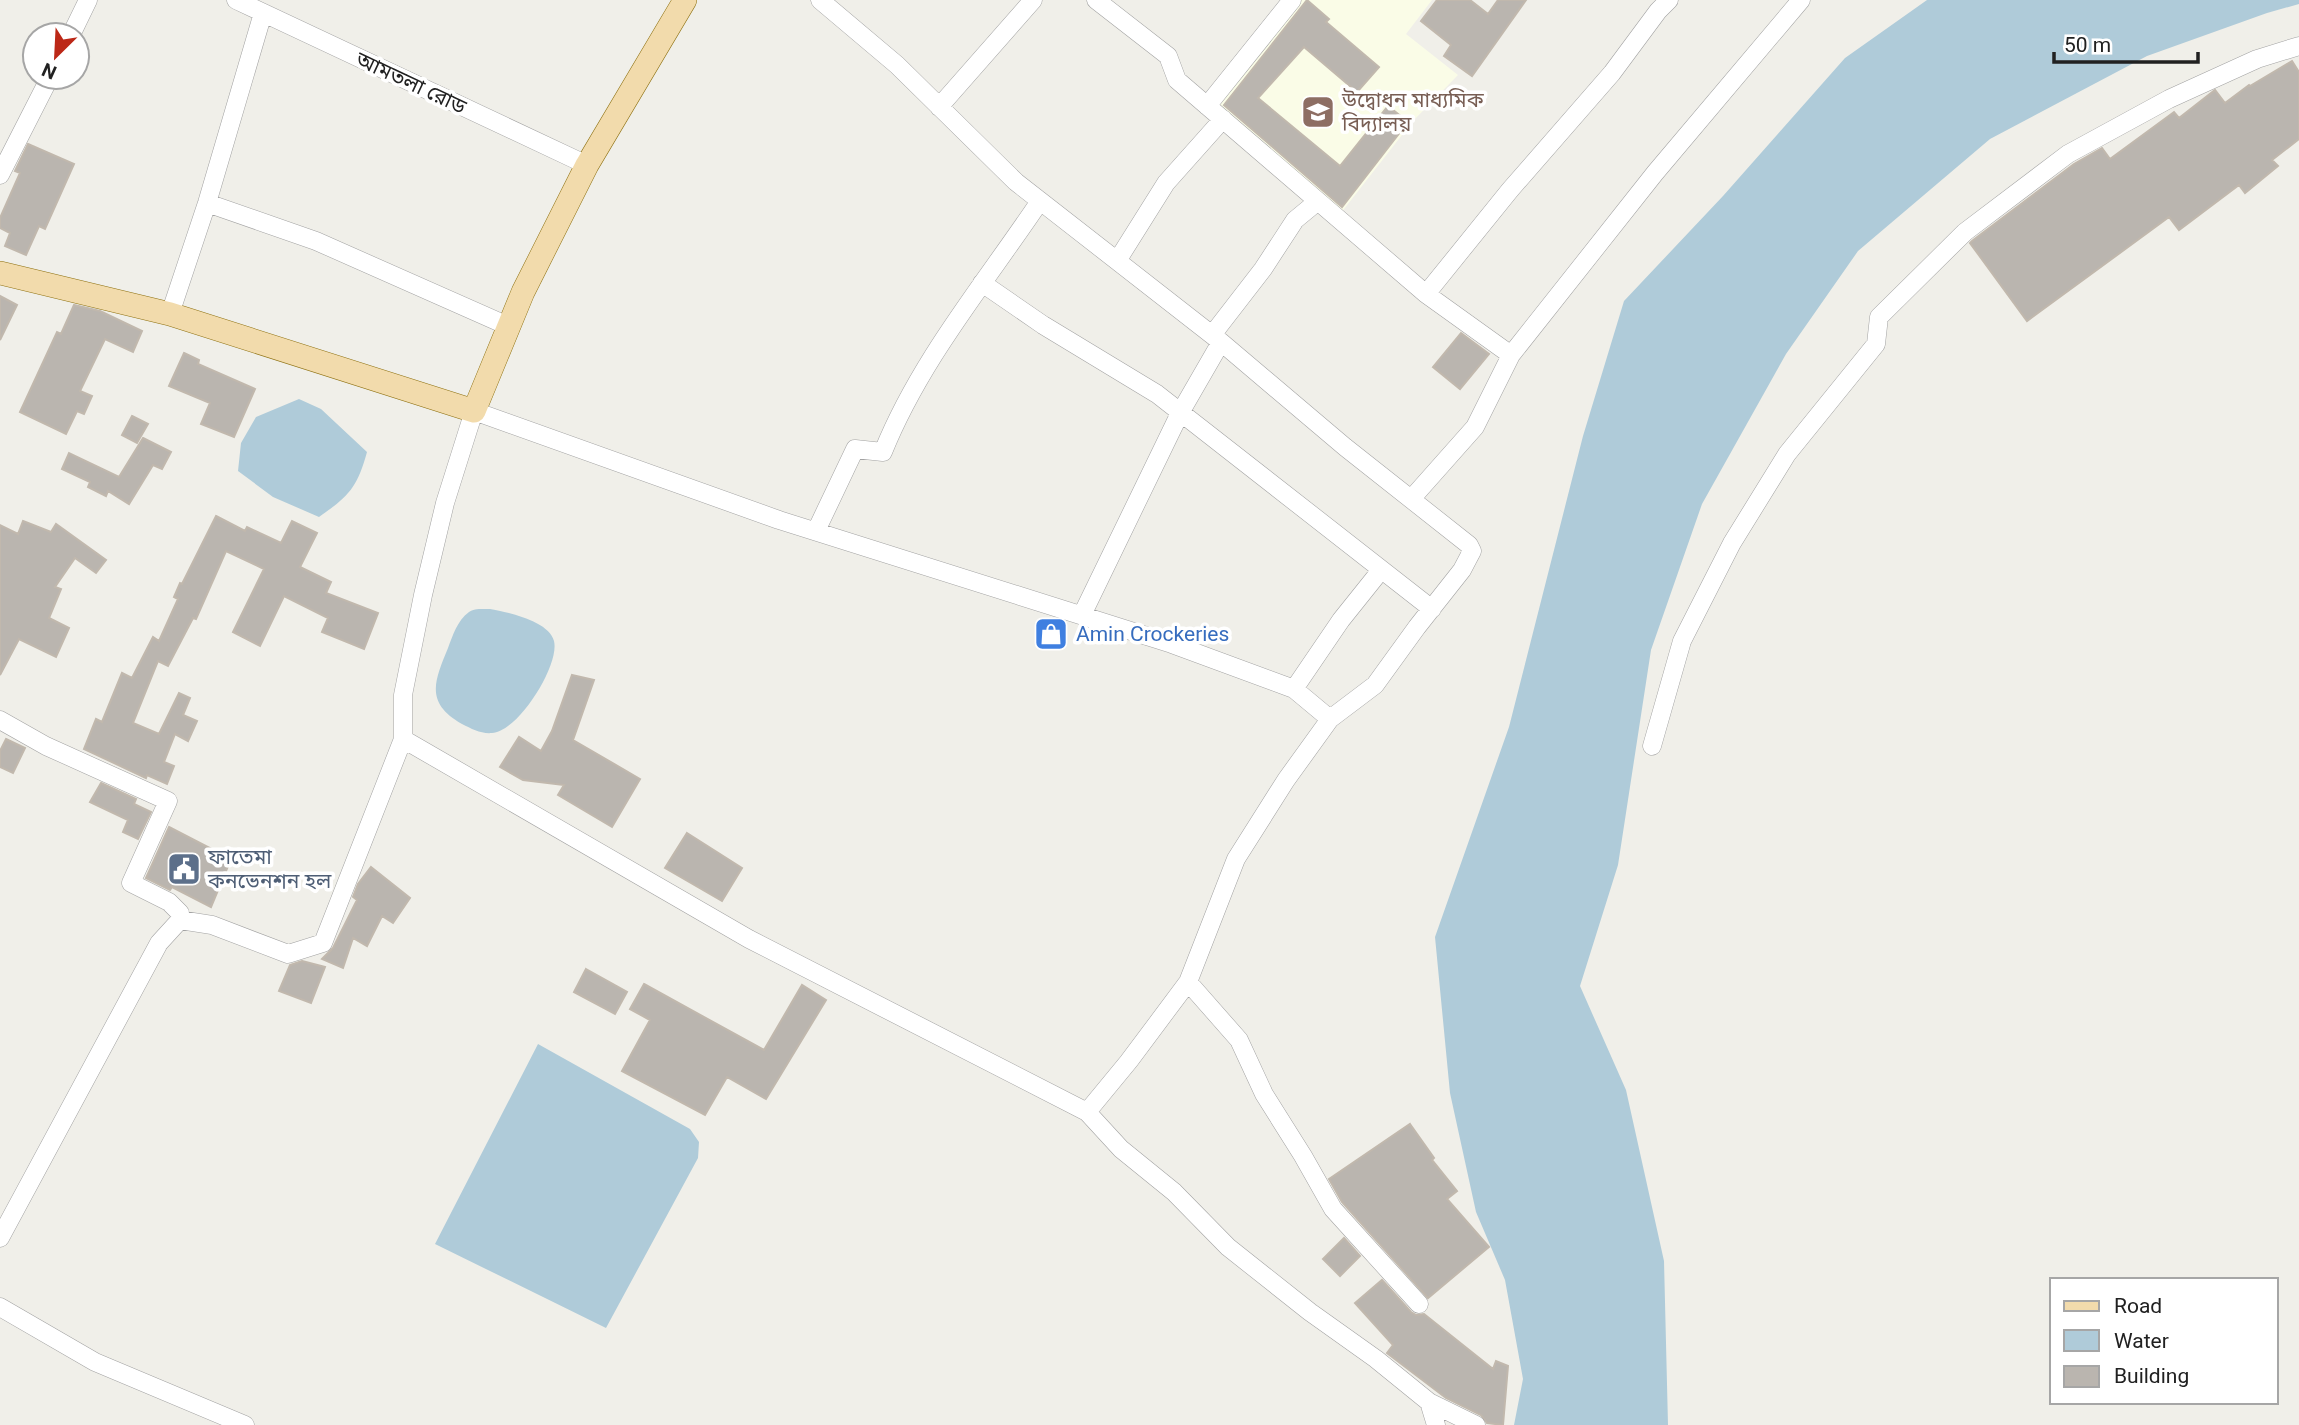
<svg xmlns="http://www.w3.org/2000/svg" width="2299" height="1425" viewBox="0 0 2299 1425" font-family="Roboto,'Noto Sans Bengali',sans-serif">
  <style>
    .education { fill: #fafce7 }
    .water { fill: #afcbd9 }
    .building { fill: #bab5af; stroke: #c1b8ad; stroke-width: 2 }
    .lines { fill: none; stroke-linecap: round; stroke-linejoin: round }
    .minor-casing { stroke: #a2a2a2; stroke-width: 19 }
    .major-casing { stroke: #8e7111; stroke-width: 24 }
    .minor { stroke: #fff; stroke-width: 18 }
    .major { stroke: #f2dbac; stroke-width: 23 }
    .labels { text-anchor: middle; stroke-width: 7; stroke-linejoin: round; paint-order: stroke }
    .street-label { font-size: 21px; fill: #212121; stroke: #fff }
    .education-label { font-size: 21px; fill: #785e54; stroke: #fff; text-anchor: start }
    .shop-label { font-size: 21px; fill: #366cbe; stroke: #fff; text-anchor: start }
    .service-label { font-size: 21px; fill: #4e5e75; stroke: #fff; text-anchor: start }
  </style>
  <rect width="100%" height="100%" fill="#f0efe9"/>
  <path class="education" d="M 1292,0 L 1432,0 L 1406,34 L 1458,75 L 1413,121 L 1337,218 L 1207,106 Z"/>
  <path class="water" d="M 1927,0 L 2299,0 L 2299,4 L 2267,13 L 2147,56 L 1990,139 L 1858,251 L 1786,354 L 1702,504 L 1651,650 L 1618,865 L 1580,986 L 1626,1090 L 1664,1261 L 1668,1425 L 1514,1425 L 1523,1379 L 1505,1280 L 1476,1212 L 1450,1093 L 1435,937 L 1509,727 L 1583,436 L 1624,301 L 1723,196 L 1845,58 Z
    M 299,399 L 321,409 L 367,452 C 357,488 349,496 319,517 L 273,497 L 238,471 L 241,443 L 256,417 Z
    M 490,609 C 507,612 549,621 554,641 C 560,665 518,732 492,733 C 481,734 472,729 462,724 C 425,703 434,682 448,648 C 453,635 457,621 469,612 C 474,608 483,609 490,609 Z
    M 538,1044 L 690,1129 L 699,1142 L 698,1158 L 606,1328 L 435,1244 Z"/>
  <path class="building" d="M 1307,0 L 1329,19 L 1326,22 L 1379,67 L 1357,92 L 1304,47 L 1258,98 L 1340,166 L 1388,106 L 1408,122 L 1342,207 L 1224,105 Z
    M 1437,0 L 1470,0 L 1488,14 L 1498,0 L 1526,0 L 1472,76 L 1444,56 L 1451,45 L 1421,21 Z
    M 2292,61 L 2299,72 L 2299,139 L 2272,160 L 2278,166 L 2245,193 L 2239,185 L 2179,230 L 2169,217 L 2027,321 L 1970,243 L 1972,241 L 2074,164 L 2102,148 L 2110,159 L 2174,112 L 2179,118 L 2215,90 L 2225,103 L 2249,85 L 2250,86 Z
    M 28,144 L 74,164 L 45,229 L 39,226 L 26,255 L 5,246 L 10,233 L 0,228 L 0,218 L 20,173 L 15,171 Z
    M 0,296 L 17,305 L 0,340 Z
    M 74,305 L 100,311 L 142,331 L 133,352 L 105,339 L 80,391 L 92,396 L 84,414 L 77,411 L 66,434 L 20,412 L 57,332 L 61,334 Z
    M 1461,333 L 1489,354 L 1460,389 L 1433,367 Z
    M 184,353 L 199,360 L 198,364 L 255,389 L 234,437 L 201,424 L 210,403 L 169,386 Z
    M 132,416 L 148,424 L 137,443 L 122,435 Z
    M 143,438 L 171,452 L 162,469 L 153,465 L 129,504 L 108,491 L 106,496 L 88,487 L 90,482 L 62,469 L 69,453 L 119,477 Z
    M 216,516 L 245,531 L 247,527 L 281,543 L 292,521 L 317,533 L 300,567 L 331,582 L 326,593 L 378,613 L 364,649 L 322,632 L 328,618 L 284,596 L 260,646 L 233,632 L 264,569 L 226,551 L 196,619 L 193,618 L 168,666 L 158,661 L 133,723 L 159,734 L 179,693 L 190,698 L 183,715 L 197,721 L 188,741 L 175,734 L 164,762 L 174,766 L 167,784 L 147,775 L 146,778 L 84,749 L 96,719 L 102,722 L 122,673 L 132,678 L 153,637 L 159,641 L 178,599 L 174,597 L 180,583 L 182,584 Z
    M 23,521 L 51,532 L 56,524 L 106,560 L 96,573 L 75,558 L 55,587 L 61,589 L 49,618 L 69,628 L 56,657 L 19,639 L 0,675 L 0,525 L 18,534 Z
    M 572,675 L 594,680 L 573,740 L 640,779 L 612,827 L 558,795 L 564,785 L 523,780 L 500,767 L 519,737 L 541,751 L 552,731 Z
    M 6,739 L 25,748 L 13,773 L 0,767 L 0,751 Z
    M 101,783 L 136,799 L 134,804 L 151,812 L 138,839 L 123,832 L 128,820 L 90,802 Z
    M 169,827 L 231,859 L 211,907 L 172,887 L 170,890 L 146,878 Z
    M 687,833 L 742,868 L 722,901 L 665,868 Z
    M 371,867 L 410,898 L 393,923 L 382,916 L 367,946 L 353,938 L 343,968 L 322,959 L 333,948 L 357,900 L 353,897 L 358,884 Z
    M 302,961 L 325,967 L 311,1003 L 279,991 L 290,965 Z
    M 586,969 L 627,992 L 615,1014 L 574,992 Z
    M 644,984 L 764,1050 L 802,985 L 826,1000 L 766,1099 L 727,1077 L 705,1115 L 622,1071 L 650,1020 L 630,1009 Z
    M 1410,1124 L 1434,1158 L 1432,1160 L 1457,1191 L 1447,1199 L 1489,1247 L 1428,1298 L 1342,1202 L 1329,1179 Z
    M 1344,1238 L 1360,1256 L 1340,1276 L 1323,1259 Z
    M 1382,1280 L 1411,1312 L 1416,1315 L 1424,1314 L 1493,1369 L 1496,1361 L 1508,1366 L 1503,1425 L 1487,1423 L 1481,1415 L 1446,1398 L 1387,1353 L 1393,1345 L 1355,1303 Z"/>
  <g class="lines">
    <defs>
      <path id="minor" d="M 236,0 L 587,165
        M 820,0 L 897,65 L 1016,182 L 1221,342 L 1345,447 L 1469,545 L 1472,551 L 1462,570 L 1417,627 L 1375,685 L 1330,719 L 1286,780 L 1236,859 L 1188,982 L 1129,1061 L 1087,1112
        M 1096,0 L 1168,56 L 1177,80 L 1426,294 L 1511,355
        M 71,35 L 88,0
        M 1207,106 L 1292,0
        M 939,107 L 1033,0
        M 0,175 L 50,77
        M 207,203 L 316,241 L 508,326
        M 1117,261 L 1166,183 L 1223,119
        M 982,283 L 1043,325 L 1157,394 L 1432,609
        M 1426,294 L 1510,190 L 1612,73 L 1658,11 L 1669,0
        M 170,314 L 207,203 L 263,13
        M 1212,335 L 1263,269 L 1295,220 L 1318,201
        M 1412,498 L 1475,427 L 1511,355 L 1655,173 L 1801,0
        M 816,531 L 855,449 L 883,452 C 920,360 985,283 1040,201
        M 1082,615 L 1180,413 L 1221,342
        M 1294,689 L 1341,620 L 1381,570
        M 0,720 L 46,746 L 168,801 L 131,883 L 169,902 L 180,913 L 180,920
        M 403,739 L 749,939 L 1087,1112 L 1121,1149 L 1174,1192 L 1228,1247 L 1310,1312 L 1376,1359 L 1429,1402 L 1436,1425
        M 1652,746 L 1682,641 L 1732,543 L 1787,454 L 1876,344 L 1879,317 L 1965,232 L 2068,154 L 2169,99 L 2257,59 L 2299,46
        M 1188,982 L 1239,1040 L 1264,1094 L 1303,1156 L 1333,1209 L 1419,1304
        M 0,1238 L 159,943 L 180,920 L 212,925 L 288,954 L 323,943 L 403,739 L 403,695 L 423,595 L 445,503 L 474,411 L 779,520 L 1172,644 L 1294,689 L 1330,719
        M 0,1307 L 95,1362 L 245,1425
        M 1429,1402 L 1476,1425"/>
      <path id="major" d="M 0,273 L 170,314 L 474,411 L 523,292 L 587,165 L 685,0"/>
    </defs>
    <use href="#minor" class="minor-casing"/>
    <use href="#major" class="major-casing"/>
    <use href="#minor" class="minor"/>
    <use href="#major" class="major"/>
  </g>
  <defs>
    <symbol id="school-square" viewBox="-11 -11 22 22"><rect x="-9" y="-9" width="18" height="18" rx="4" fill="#8d6e63" stroke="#fff"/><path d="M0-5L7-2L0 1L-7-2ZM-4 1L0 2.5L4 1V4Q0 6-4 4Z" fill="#fff"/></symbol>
    <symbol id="shop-square" viewBox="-11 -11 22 22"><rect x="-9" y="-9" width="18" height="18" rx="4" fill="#3f7fe0" stroke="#fff"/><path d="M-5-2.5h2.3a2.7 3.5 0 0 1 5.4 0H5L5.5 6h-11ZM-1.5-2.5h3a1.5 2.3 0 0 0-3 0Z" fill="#fff"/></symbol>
    <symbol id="civic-square" viewBox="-11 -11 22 22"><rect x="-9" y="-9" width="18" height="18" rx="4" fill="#5c6f8a" stroke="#fff"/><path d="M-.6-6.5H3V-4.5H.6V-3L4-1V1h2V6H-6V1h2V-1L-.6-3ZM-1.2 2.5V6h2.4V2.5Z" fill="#fff"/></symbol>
  </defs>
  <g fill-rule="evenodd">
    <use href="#school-square" x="1299" y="93" width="38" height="38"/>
    <use href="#shop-square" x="1032" y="615" width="38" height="38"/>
    <use href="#civic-square" x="165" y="850" width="38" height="38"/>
  </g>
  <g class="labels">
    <g class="street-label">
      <text transform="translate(411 83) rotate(25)" y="7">আমতলা রোড</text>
    </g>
    <g class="education-label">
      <text x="1342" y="107">উদ্বোধন মাধ্যমিক<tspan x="1342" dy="24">বিদ্যালয়</tspan></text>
    </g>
    <g class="shop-label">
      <text x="1076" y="641">Amin Crockeries</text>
    </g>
    <g class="service-label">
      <text x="208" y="864">ফাতেমা<tspan x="208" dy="24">কনভেনশন হল</tspan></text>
    </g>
  </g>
  <rect x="2050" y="1278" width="228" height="126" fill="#ffffff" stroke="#a6a6a6" stroke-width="2"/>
  <rect x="2064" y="1301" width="35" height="10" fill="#f2dbac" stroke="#a6a6a6" stroke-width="2"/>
  <text x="2114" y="1313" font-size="21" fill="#212121">Road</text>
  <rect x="2064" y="1330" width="35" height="21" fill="#afcbd9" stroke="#a6a6a6" stroke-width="2"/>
  <text x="2114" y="1348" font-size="21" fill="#212121">Water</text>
  <rect x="2064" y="1366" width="35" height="21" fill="#bab5af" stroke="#a6a6a6" stroke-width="2"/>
  <text x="2114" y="1383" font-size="21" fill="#212121">Building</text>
  <g transform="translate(56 56) rotate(204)"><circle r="33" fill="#ffffff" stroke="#a6a6a6" stroke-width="2"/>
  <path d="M0-5L12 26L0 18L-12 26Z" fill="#bc2817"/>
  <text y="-10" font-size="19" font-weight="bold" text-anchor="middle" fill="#212121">N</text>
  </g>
  <path d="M2054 52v10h144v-10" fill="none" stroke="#212121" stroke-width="3.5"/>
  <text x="2064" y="52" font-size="21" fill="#212121" stroke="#ffffff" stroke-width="5" paint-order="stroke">50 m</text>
</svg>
